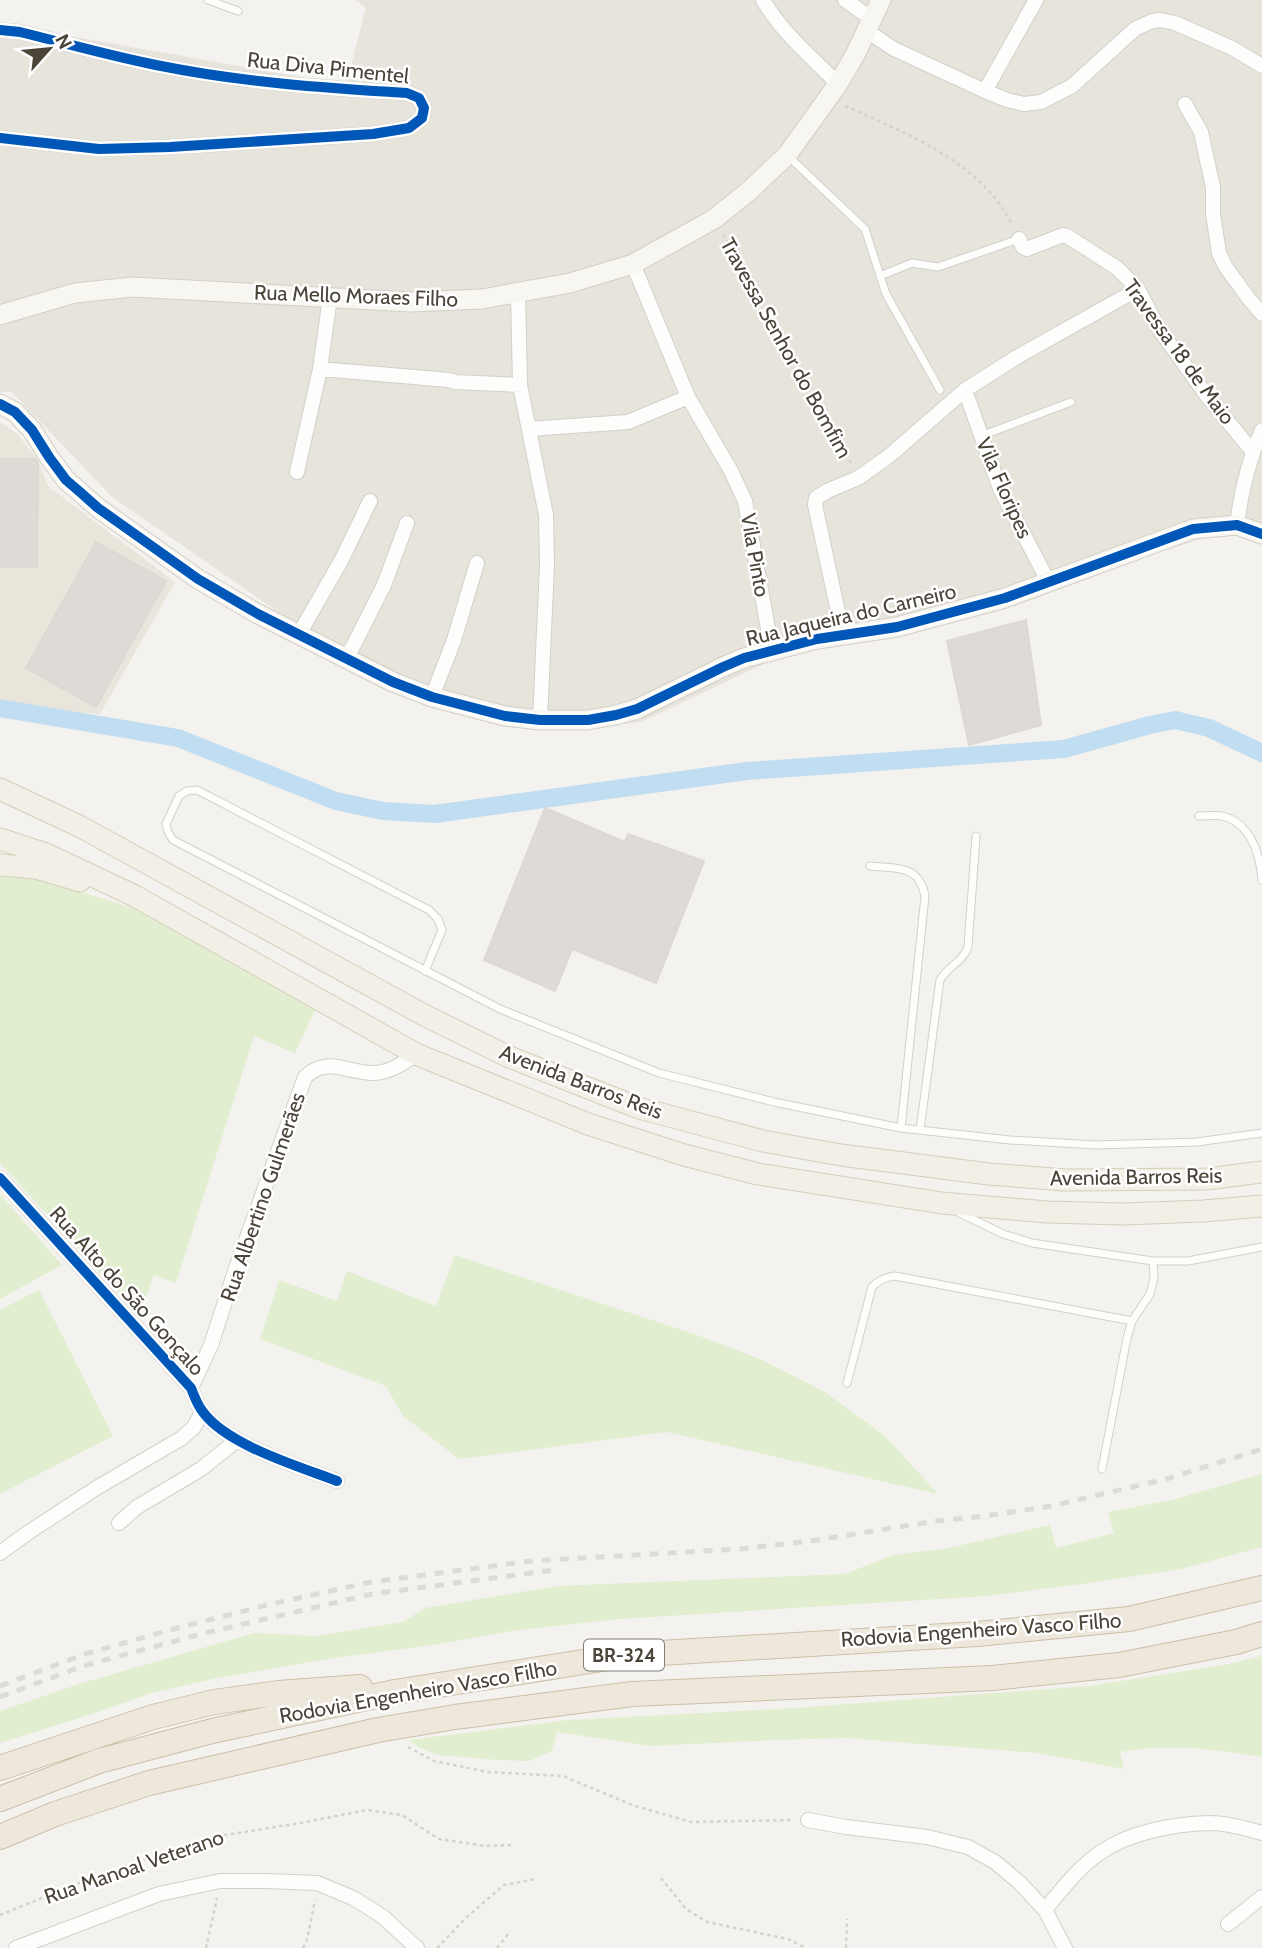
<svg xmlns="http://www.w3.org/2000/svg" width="1262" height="1948" viewBox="0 0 1262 1948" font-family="Cabin,sans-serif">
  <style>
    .residential { fill: #e7e4dc }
    .education { fill: #eae5da }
    .green { fill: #e1eecf }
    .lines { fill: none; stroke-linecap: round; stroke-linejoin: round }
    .canal { stroke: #c0ddf1; stroke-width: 18 }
    .building { fill: #dedbd6; stroke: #dcd9d4; stroke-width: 2 }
    .lane-casing { stroke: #d2d0cb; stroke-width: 9 }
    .street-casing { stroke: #d2d0cb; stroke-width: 16 }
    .secondary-casing { stroke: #d3cfc5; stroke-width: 21 }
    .primary-casing { stroke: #d6cebb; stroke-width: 23 }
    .highway-casing { stroke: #ccbfa9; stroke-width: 26 }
    .path { stroke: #d3d2cc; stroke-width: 2.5; stroke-dasharray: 3.5 3.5; stroke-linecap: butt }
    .lane { stroke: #fdfdfc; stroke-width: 7 }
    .street { stroke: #fdfdfc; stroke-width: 14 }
    .secondary { stroke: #f7f6f1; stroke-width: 19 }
    .primary { stroke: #f2efe6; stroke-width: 21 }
    .highway { stroke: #ede8db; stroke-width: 24 }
    .rail { stroke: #dbdbda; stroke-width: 5; stroke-dasharray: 9 9; stroke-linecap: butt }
    .cycleway-casing { stroke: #fff; stroke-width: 15 }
    .cycleway { stroke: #0057b8; stroke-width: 10 }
    .labels { text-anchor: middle; stroke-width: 5; stroke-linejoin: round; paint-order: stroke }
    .shield { fill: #fff; stroke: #817c74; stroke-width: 2 }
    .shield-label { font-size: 19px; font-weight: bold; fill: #4b4439 }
    .street-label { font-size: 21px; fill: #4b4439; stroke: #fff }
  </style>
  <rect width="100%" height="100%" fill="#f4f2ee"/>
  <path class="residential" d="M 355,0 L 1262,0 L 1262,533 L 1201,539 L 928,626 L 793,650 L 641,722 L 587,728 L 448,699 L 300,627 L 112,497 L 12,392 L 0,392 L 0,30 L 19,27 L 346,85 L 366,8 Z"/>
  <path class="education" d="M 0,422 L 16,433 L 38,460 L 48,486 L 175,582 L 100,714 L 51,710 L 0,701 Z"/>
  <path class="green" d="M 0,874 L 33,877 L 133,908 L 315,1010 L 295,1053 L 254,1036 L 176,1283 L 154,1275 L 139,1315 L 0,1163 Z
    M 0,1194 L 62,1265 L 0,1299 Z
    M 455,1255 L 694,1334 L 760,1359 L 825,1392 L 885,1436 L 938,1494 L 667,1432 L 459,1459 L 403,1416 L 386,1386 L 260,1339 L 279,1280 L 337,1301 L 347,1271 L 436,1306 Z
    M 39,1290 L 113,1436 L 0,1494 L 0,1310 Z
    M 1262,1474 L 1262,1547 L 1181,1569 L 1089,1583 L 987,1596 L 620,1619 L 511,1631 L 440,1644 L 327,1659 L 213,1679 L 152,1693 L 92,1714 L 0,1743 L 0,1711 L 79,1684 L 254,1633 L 316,1636 L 403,1622 L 425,1608 L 557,1586 L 845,1574 L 893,1555 L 944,1549 L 1050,1525 L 1056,1548 L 1114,1533 L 1108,1512 L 1172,1500 Z
    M 1262,1656 L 1262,1757 C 1211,1749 1172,1743 1120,1752 L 1124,1769 L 1038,1753 L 882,1741 L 848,1738 L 776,1740 L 651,1746 L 557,1732 L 552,1751 L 529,1761 L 498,1760 L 438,1755 L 420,1748 L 408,1740 L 568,1720 L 795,1708 L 1089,1686 L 1229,1664 Z"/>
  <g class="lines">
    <path class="canal" d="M 0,708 L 178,738 L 336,801 L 383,811 L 434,814 L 747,771 L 1064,749 L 1150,725 L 1175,720 L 1209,728 L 1262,753"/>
  </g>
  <path class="building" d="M 0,459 L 36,459 L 38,462 L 37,567 L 0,567 Z
    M 96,542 L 166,581 L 96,707 L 26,668 Z
    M 1026,620 L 1041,725 L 969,745 L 947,641 Z
    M 545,808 L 625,842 L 628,834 L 704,861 L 656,983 L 572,949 L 555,991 L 484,960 Z"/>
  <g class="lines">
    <defs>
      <path id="lane" d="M 208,0 L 238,11
        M 788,156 L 865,229 L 886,294 L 940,390
        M 880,276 L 912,263 L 938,267 L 1019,239
        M 981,436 L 1071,402
        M 1199,816 C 1207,816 1215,815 1222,816 C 1251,823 1260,854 1262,880
        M 870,866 C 897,869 919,864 925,896 L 901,1128
        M 425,971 L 442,930 L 438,919 L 429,910 L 197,790 L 187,791 L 179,796 L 166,824 L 168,832 L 173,840 L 500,1009 L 659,1073 L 774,1102 L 901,1128 L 1010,1140 L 1096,1145 L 1197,1142 L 1262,1133
        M 920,1130 L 940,980 C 948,966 962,963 968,947 L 976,836
        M 958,1212 L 1003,1234 L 1032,1243 L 1153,1261 L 1188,1261 L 1262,1247
        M 847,1383 L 872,1287 C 879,1280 885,1277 895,1276 L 1132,1321
        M 1102,1469 L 1127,1338 L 1132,1321 L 1150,1294 L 1154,1278 L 1153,1261"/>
      <path id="street" d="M 763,0 C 782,33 812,57 838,84
        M 845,0 L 872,19
        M 0,30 L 20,32 C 65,43 110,56 156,65 C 239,82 323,88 407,93 L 419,98 L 424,108 L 422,118 L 409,128 L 373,134 L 170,147 L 99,149 L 0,138
        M 867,31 L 894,49 L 985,91 L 1007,100 L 1024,104 L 1041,102 L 1072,86 L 1135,29 L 1152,21 L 1160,20 L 1175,23 L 1232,48 L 1262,66
        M 985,91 L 1036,0
        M 1185,104 L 1201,132 L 1207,160 L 1213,187 L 1213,214 L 1219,253 L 1225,266 L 1249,299 L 1262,314
        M 1019,239 L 1023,247 L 1027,249 L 1063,235 L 1067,236 L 1117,268 L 1138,289 L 1159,329 L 1207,396 L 1253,452
        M 633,264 L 688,397 L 731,471 L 745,501 L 772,651
        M 518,293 L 520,385 L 546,515 L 547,565 L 540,720
        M 320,369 L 449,380 L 455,382 L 520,385
        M 965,390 L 1000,489 L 1049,583
        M 529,429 L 628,422 L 688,397
        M 297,472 L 320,369 L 330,298
        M 1237,525 C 1241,492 1248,461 1262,430
        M 299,634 L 341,561 L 370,501
        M 843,635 L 815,505 L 816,498 L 827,491 L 858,478 L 889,456 L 965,390 L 1017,357 L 1138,289
        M 346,660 L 384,585 L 407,523
        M 432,697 L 454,640 L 477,563
        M 0,1178 L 191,1388 C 194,1396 198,1406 203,1412 C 227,1445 298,1466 337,1481
        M 191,1388 L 211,1345 L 236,1268 L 305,1077 C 327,1055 349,1074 375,1073 C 391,1072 403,1063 416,1054
        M 119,1523 L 137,1507 L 201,1469 L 236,1441
        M 0,1553 L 29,1532 L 98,1487 L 182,1438 L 194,1427 L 202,1412
        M 808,1820 L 846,1827 L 927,1837 L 968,1847 L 995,1862 L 1020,1883 L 1045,1910 L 1065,1948
        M 1045,1910 C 1061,1890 1079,1867 1101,1852 C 1130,1832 1174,1824 1209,1823 C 1227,1823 1245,1828 1262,1833
        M 1228,1924 L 1262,1897
        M 16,1948 L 159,1894 L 220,1881 L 266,1881 L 317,1883 L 353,1898 L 382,1916 L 417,1948"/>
      <path id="secondary" d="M 0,315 L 75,293 L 133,287 L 411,302 L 482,299 L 570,283 L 633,264 L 714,219 L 749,191 L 787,155 L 838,84 L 855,55 L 881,0
        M 0,404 L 15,412 L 32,430 L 49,457 L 66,480 L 80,492 L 98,508 L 198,579 L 258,614 L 393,682 L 432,697 L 505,716 L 540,720 L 588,720 L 616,715 L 637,709 L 723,667 L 744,658 L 817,639 L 897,627 L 1005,598 L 1193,529 L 1237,525 L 1262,534"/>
      <path id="primary" d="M 0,789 L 81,827 L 424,1015 L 507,1056 L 639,1108 L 763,1141 L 841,1155 L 989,1174 L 1065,1180 L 1207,1179 L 1262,1172
        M 0,839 L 46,854 L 135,896 L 416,1054 L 588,1124 L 684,1155 L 758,1174 L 942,1203 L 1047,1212 L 1123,1214 L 1203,1211 L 1262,1206
        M 0,865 L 36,868 L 80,881"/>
      <path id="highway" d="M 0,1768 L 153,1717 L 214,1702 L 278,1693 L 360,1687
        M 0,1799 L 99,1761 L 212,1731 L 395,1692 L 627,1655 L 977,1634 L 1129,1619 L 1262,1588
        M 0,1837 L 55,1814 L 149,1783 L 378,1730 L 455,1717 L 632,1694 L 992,1678 L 1119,1665 L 1236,1642 L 1262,1634"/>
    </defs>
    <use href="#lane" class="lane-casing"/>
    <use href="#street" class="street-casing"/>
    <use href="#secondary" class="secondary-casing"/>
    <use href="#primary" class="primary-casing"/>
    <use href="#highway" class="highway-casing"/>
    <path class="path" d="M 845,106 C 904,132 983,163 1012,225
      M 723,234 L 803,371 L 851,463
      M 408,1747 L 434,1761 L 488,1772 L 563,1776 L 632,1805 L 691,1822 L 794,1820
      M 661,1878 L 686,1909 L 707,1922 L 788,1939 L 806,1948
      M 0,1915 L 94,1877 L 207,1838 L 300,1823 L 367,1810 L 402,1815 L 439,1839 L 485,1846 L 513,1845
      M 206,1948 L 217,1898
      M 303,1948 L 307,1940 L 315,1900
      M 437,1948 L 468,1916 L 504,1885 L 536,1879
      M 497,1948 L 509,1933
      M 846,1948 L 847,1919"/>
    <use href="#lane" class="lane"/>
    <use href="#street" class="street"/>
    <use href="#secondary" class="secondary"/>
    <use href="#primary" class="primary"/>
    <use href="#highway" class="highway"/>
    <path class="rail" d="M 0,1686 L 85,1654 L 170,1630 L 267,1605 L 371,1582 L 531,1561 L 739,1549 L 811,1541 L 936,1521 L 985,1516 L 1052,1506 L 1166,1479 L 1262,1449
      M 0,1697 L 83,1666 L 201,1634 L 372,1594 L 554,1570"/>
    <defs>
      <path id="cycleway" d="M 0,30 L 20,32 C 65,43 110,56 156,65 C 239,82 323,88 407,93 L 419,98 L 424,108 L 422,118 L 409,128 L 373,134 L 170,147 L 99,149 L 0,138
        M 0,404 L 15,412 L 32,430 L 49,457 L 66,480 L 80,492 L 98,508 L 198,579 L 258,614 L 393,682 L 432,697 L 505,716 L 540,720 L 588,720 L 616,715 L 637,709 L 723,667 L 744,658 L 817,639 L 897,627 L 1005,598 L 1193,529 L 1237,525 L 1262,534
        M 0,1178 L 191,1388 C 194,1396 198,1406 203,1412 C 227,1445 298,1466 337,1481"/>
    </defs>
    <use href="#cycleway" class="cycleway-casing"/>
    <use href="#cycleway" class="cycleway"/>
  </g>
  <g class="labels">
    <rect class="shield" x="584" y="1639.5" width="80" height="31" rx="5"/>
    <g class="shield-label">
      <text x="624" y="1662">BR-324</text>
    </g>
    <g class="street-label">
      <text transform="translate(328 68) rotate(6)" y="7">Rua Diva Pimentel</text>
      <text transform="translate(356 296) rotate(2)" y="7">Rua Mello Moraes Filho</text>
      <text transform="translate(786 348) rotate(61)" y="7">Travessa Senhor do Bomfim</text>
      <text transform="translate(1179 352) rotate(54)" y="7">Travessa 18 de Maio</text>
      <text transform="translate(1004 488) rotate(66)" y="7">Vila Floripes</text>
      <text transform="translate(755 555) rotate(80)" y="7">Vila Pinto</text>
      <text transform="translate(851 615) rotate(-13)" y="7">Rua Jaqueira do Carneiro</text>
      <text transform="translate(581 1082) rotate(21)" y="7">Avenida Barros Reis</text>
      <text transform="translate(1136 1177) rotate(-1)" y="7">Avenida Barros Reis</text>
      <text transform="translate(263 1197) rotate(-71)" y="7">Rua Albertino Gulmerães</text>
      <text transform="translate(127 1291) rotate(48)" y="7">Rua Alto do São Gonçalo</text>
      <text transform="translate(981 1630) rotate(-4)" y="7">Rodovia Engenheiro Vasco Filho</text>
      <text transform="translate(418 1692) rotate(-10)" y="7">Rodovia Engenheiro Vasco Filho</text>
      <text transform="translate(134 1867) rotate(-19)" y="7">Rua Manoal Veterano</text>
    </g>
  </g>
  <g transform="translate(49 49) rotate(63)" stroke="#ffffff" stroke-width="5" paint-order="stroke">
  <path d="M0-5L12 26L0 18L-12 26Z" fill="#4b4439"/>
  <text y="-10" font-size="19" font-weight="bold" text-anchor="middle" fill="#4b4439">N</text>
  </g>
</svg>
